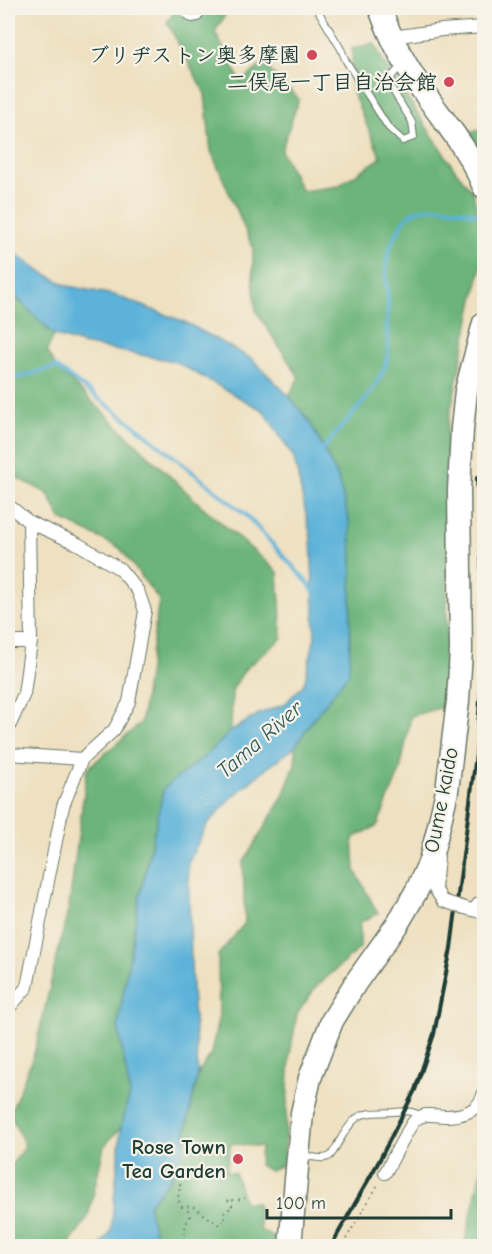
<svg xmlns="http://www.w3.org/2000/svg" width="492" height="1254" viewBox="0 0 492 1254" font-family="'Comic Neue','Klee One',sans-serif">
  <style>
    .forest { fill: #6cb47a; stroke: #467857; stroke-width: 1.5 }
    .water { fill: #5cb2d9; stroke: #3e7886; stroke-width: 1.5 }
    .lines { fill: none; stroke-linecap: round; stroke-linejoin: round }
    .stream { stroke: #5cb2d9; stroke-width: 4 }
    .lane-casing { stroke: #677665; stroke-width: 8 }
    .street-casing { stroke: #677665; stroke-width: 14 }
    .highway-casing { stroke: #677665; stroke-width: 25 }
    .path { stroke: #677665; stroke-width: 2; stroke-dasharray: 1.5 4.5; stroke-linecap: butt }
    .lane { stroke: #fff; stroke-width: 6 }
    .street { stroke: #fff; stroke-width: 12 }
    .highway { stroke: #fff; stroke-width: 22 }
    .rail { stroke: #1f3d34; stroke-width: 4 }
    .street-bridge-casing { stroke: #677665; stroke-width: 14; stroke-linecap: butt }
    .street-bridge { stroke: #fff; stroke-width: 12 }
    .poi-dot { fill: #d1495b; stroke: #f7f3e8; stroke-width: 2 }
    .labels { text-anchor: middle; stroke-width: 4.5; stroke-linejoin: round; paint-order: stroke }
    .poi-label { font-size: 21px; font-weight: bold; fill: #1f3d34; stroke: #f7f3e8; text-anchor: end }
    .street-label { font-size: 21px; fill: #1f3d34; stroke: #f7f3e8 }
    .water-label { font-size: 22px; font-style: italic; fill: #2e5a5d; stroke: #f7f3e8 }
  </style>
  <rect width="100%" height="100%" fill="#f7f3e8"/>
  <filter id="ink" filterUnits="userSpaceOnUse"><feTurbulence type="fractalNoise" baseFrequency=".0167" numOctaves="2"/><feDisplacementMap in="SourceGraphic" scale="12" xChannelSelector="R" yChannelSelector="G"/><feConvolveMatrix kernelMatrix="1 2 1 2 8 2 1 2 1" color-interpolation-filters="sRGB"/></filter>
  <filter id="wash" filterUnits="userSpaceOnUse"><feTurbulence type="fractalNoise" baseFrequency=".008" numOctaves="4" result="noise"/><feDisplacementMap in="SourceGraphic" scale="24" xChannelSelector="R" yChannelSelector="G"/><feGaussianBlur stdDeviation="1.35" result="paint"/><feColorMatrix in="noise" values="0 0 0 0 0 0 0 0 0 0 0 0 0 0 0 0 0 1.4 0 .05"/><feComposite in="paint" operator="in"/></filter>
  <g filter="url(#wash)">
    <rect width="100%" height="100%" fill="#eee0c0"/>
    <path class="forest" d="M 177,8 L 229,8 L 215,32 L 241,82 L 263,64 L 299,99 L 281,151 L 302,191 L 338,186 L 381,158 L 352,91 L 352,49 L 374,43 L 384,63 L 453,167 L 473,192 L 484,245 L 484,252 L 447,428 L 447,706 L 411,716 L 400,771 L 377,826 L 353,838 L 355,870 L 378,914 L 360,922 L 360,948 L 316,987 L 297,1014 L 290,1054 L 284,1164 L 270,1171 L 259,1165 L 261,1147 L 231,1143 L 226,1171 L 235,1173 L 244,1202 L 257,1203 L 261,1231 L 279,1240 L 279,1246 L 164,1246 L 154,1230 L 148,1205 L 169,1180 L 182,1155 L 187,1124 L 198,1074 L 211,1054 L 219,1015 L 218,955 L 245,923 L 243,863 L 282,798 L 295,765 L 296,751 L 294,748 L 310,723 L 349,673 L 352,556 L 349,521 L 338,478 L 311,424 L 289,396 L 299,377 L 256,311 L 253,279 L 253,248 L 211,151 L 205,94 L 167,22 Z
      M 484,129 L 484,157 L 481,155 L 469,132 Z
      M 8,289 L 54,335 L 47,351 L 56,367 L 196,501 L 278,572 L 282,638 L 245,669 L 232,690 L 231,731 L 209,753 L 164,788 L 139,901 L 118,1026 L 130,1093 L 121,1128 L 104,1146 L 88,1217 L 71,1242 L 66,1246 L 8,1246 L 8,1170 L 25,1146 L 10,1114 L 34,1054 L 69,906 L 87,769 L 141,723 L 159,600 L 120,548 L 61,519 L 47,493 L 8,473 Z
      M 484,1158 L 484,1246 L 464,1246 Z"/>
    <path class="water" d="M 8,248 L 38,270 L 68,286 L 114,295 L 187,323 L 252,359 L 289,396 L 311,424 L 338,478 L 349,521 L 352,556 L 349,673 L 310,723 L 294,748 L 262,772 L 230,799 L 207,825 L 188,863 L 192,990 L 198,1074 L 187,1124 L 182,1155 L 169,1180 L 148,1205 L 154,1230 L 164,1246 L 100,1246 L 111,1232 L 121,1128 L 130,1093 L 118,1026 L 139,901 L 164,788 L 209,753 L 231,731 L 259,714 L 285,704 L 304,684 L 315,637 L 311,538 L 294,458 L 264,411 L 174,361 L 82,344 L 54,335 L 8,289 Z"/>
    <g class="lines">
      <path class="stream" d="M 8,380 L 56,367 L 137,427 L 246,515 L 309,584 L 316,596
        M 320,453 C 341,424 377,395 387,360 C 390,349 387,336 387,324 C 387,316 388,309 388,301 C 388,290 385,280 386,269 C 387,255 391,242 399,230 C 402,225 404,219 409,215 C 426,201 465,210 484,216"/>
    </g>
  </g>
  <g filter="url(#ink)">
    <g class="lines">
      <defs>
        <path id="lane" d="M 180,8 L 185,14 L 192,19 L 198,18 L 204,8
          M 315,8 L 317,9 L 341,49 L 346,61 L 388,127 L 403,141 L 414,137 L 412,122 L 390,86 L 392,76 L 402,65
          M 471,909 L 477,901 L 484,899
          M 302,1155 C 309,1156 323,1161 330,1156 C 334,1153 337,1144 340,1140 C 357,1111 361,1113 394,1112 C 403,1111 413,1110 421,1116"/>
        <path id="street" d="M 392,37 L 442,30 L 484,27
          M 8,505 L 29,522 L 78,544 L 120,569 L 138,591 L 145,611 L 129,702 L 114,730 L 82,759 L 63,806 L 27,987 L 8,1009
          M 8,642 L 31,642
          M 8,729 L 24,694 L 31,642 L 29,522
          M 8,754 L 82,759
          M 438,857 L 435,889 L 443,901
          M 465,908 L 484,913
          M 385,1173 C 391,1163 409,1125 416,1119 C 426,1112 437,1116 448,1116 C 466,1115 480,1110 484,1092"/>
        <path id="highway" d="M 380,8 C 391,41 409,72 430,101 C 450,129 471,154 484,187
          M 290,1246 L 302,1113 L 310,1078 L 332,1021 L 356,982 L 398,923 L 417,890 L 430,861 L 437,834 L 447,791 L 458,701 L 461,650 L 459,491 L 462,429 L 466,391 L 484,323"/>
      </defs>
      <use href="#lane" class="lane-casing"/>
      <use href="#street" class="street-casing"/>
      <use href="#highway" class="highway-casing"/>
      <path class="path" d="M 177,1173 L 181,1177 L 178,1200 L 182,1207 C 193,1206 192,1206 201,1212 C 207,1217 212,1219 219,1225 L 226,1219 L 224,1217 L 224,1212 L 233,1207 L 228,1200 L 236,1200 L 245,1198
        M 346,1239 L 379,1183
        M 182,1246 L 186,1224 L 190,1216 L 187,1207"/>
      <use href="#lane" class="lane"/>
      <use href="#street" class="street"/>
      <use href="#highway" class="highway"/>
      <path class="rail" d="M 331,1246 L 379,1161 L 415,1090 L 434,1034 L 451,948 L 476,755 L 484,647 L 480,526 L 477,478"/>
      <defs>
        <path id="street-bridge" d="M 443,901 L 465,908"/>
      </defs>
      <use href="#street-bridge" class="street-bridge-casing"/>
      <use href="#street-bridge" class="street-bridge"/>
    </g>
  </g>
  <g class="poi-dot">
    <circle cx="312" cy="55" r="6"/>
    <circle cx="449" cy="82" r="6"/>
    <circle cx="238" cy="1159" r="6"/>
  </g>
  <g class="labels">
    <g class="poi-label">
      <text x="300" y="62">ブリヂストン奥多摩園</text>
      <text x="437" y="89">二俣尾一丁目自治会館</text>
      <text x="226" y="1154">Rose Town<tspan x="226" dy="24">Tea Garden</tspan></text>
    </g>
    <g class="street-label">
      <text transform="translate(441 800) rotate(-79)" y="7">Oume kaido</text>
    </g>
    <g class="water-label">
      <text transform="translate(259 739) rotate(-41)" y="8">Tama River</text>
    </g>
  </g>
  <rect width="492" height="1254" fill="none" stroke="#f7f3e8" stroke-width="30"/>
  <path d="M267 1209v9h184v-9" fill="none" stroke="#1f3d34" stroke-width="3"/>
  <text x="276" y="1209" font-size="18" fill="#1f3d34" stroke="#f7f3e8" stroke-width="4.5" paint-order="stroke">100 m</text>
</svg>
